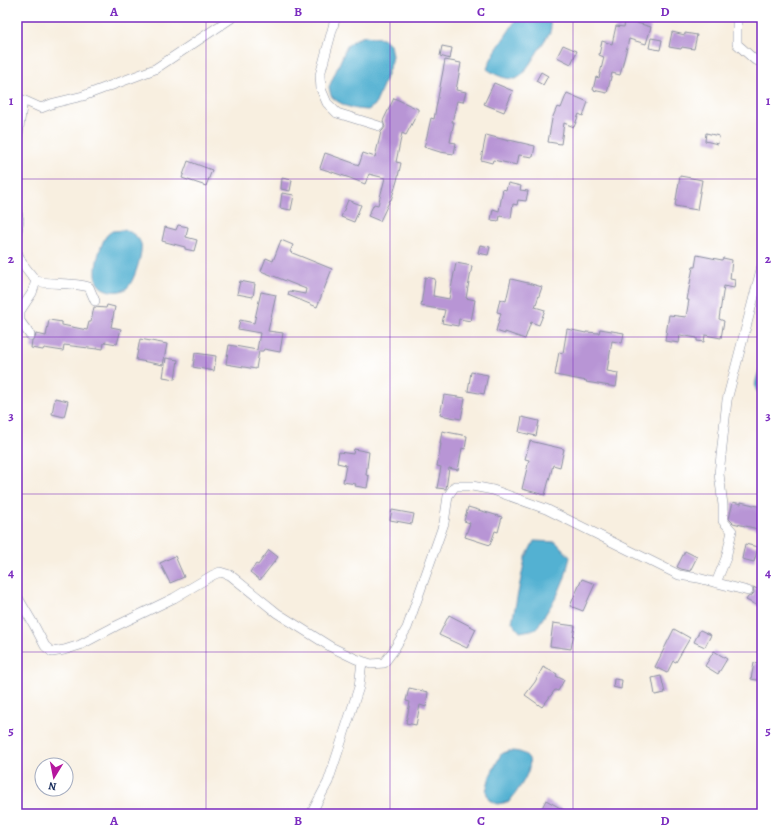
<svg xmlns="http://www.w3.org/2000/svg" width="779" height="831" viewBox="0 0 779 831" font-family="Alegreya,serif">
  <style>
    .water { fill: #53b1d2; stroke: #377098 }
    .building { fill: #b895d5 }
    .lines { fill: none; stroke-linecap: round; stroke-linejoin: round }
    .minor-casing { stroke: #8a8f9f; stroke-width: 10 }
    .minor { stroke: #fff; stroke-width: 9 }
    .grid { fill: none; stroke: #7b2cbf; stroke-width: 1; stroke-opacity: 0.55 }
    .neatline { fill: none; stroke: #7b2cbf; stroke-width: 1.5 }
    .grid-label { font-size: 13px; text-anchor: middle; font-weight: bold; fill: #7b2cbf }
  </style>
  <rect width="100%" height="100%" fill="#fff"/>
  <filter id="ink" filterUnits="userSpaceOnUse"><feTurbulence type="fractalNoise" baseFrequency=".025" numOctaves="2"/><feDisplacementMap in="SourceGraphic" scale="8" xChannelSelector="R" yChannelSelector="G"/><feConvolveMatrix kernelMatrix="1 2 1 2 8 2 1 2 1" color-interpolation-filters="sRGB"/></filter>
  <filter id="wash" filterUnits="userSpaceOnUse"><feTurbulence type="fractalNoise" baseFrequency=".012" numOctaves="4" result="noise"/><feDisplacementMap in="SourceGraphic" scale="16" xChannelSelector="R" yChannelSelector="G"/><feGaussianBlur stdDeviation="0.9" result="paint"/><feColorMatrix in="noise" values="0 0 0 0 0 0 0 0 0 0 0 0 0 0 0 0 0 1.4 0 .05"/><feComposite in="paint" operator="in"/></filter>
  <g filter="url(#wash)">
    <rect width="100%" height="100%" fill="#f8efe0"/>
    <path class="water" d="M 517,17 L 541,17 L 550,23 L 551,27 L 550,32 L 531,62 L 522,75 L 516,79 C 505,79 497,76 487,69 C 493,50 508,35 517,17 Z
      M 365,36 L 383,38 L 390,44 L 392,56 L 390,66 L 379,96 L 375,105 L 368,110 L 357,109 L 346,106 L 337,101 L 331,96 L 329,87 L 347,46 L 356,39 Z
      M 126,230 C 132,233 139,237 141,244 C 143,253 134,282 127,288 C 120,294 101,292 97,282 C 96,279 96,274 96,270 C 96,262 101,244 105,238 C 106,235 110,233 112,231 Z
      M 762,363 L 762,395 C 760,394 758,393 757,391 C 752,386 760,370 762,363 Z
      M 534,541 L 556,542 L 570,557 L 565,577 L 557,596 L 536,629 L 520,632 L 512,622 L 525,559 Z
      M 509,751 C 516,751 526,752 529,759 C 533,771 516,793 509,802 L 497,804 L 489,800 L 486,791 L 490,776 L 501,754 Z"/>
    <g id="blocks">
      <path class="building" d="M 626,17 L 638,20 L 637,23 L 651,27 L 646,44 L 629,39 L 620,75 L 612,73 L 607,93 L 593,90 L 596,77 L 599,78 L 604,57 L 599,55 L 602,41 L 612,44 L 616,26 L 624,27 Z
        M 672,32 L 685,35 L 685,33 L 697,35 L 694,49 L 682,47 L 681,49 L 669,47 Z
        M 651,38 L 662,40 L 660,50 L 649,48 Z
        M 563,45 L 577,51 L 571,64 L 557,57 Z
        M 442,46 L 452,48 L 450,59 L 440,56 Z
        M 445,60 L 461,63 L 456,90 L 466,92 L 463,102 L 457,101 L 452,122 L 454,122 L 450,142 L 456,143 L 454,154 L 440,152 L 424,147 L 427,136 L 431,118 L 434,119 Z
        M 541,72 L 548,76 L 543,85 L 536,81 Z
        M 494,83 L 513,91 L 504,112 L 484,104 Z
        M 567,93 L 588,102 L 583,116 L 579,114 L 574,127 L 564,123 L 561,144 L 548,142 L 552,119 L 557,107 L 561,108 Z
        M 394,98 L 418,109 L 418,112 L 406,135 L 402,133 L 396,162 L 401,163 L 397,181 L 391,200 L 390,200 L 380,221 L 368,216 L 374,204 L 378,205 L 385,178 L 369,174 L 365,184 L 350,178 L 320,168 L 325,153 L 359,165 L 363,153 L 375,157 L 381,132 L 383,130 L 385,127 L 383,121 Z
        M 706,133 L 719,136 L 718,144 L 705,141 Z
        M 486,135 L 509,141 L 509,140 L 535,146 L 533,157 L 519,155 L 517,165 L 493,160 L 492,163 L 481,160 Z
        M 188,161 L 212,170 L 206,186 L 182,178 Z
        M 680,176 L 702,180 L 697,210 L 675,206 Z
        M 282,178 L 292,180 L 290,191 L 281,189 Z
        M 508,183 L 521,186 L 520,190 L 528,191 L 526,201 L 518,200 L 517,205 L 513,204 L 511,218 L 500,216 L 499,221 L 491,220 L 493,209 L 499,211 L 503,189 L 506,190 Z
        M 282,193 L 294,195 L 291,210 L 280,208 Z
        M 348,200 L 361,205 L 354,222 L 341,217 Z
        M 178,225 L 188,227 L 186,237 L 197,240 L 194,251 L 185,249 L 185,247 L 162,241 L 165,227 L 176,230 Z
        M 281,240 L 293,245 L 290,252 L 332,269 L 317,307 L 288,295 L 289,291 L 305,294 L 306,289 L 261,271 L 266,258 L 273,261 Z
        M 480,245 L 490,247 L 488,255 L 478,253 Z
        M 697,255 L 722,260 L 723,258 L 732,260 L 730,279 L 735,280 L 734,288 L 724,286 L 719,319 L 724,321 L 721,338 L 705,335 L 704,342 L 697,341 L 697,338 L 680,335 L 679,343 L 665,341 L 669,315 L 686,317 L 689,300 L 687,300 L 693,267 L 695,267 Z
        M 456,263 L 472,266 L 466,298 L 475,300 L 471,321 L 459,319 L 458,326 L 442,323 L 445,310 L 421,306 L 425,277 L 435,279 L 433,296 L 449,299 Z
        M 511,279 L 528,283 L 542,287 L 535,307 L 545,310 L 539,325 L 531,322 L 525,339 L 505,332 L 505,334 L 496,331 L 501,313 L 497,312 L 500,299 L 506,301 Z
        M 240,281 L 255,284 L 253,297 L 237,294 Z
        M 261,292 L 276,295 L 268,331 L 283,333 L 280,352 L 264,349 L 263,351 L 259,351 L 256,369 L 226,364 L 229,345 L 257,350 L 260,333 L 238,329 L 240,320 L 254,323 Z
        M 107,305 L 115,307 L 111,327 L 121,329 L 117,344 L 105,342 L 105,343 L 104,343 L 103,349 L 97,348 L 97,349 L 64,345 L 63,351 L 44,348 L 43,350 L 31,348 L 32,340 L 35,338 L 36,334 L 46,336 L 49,320 L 62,322 L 62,325 L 87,330 L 89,322 L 91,322 L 94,307 L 106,308 Z
        M 567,329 L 586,333 L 586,332 L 599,333 L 600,329 L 624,333 L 622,343 L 612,341 L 607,371 L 618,373 L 616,387 L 586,382 L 587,381 L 555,375 L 559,352 L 563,353 Z
        M 140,339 L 167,344 L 163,365 L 136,360 Z
        M 195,353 L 216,356 L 214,371 L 193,367 Z
        M 166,358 L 178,360 L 175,379 L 163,377 Z
        M 471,372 L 488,375 L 484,394 L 468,391 Z
        M 444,395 L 465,398 L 461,419 L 440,415 Z
        M 55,398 L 68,401 L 64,417 L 52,414 Z
        M 522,417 L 539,421 L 536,436 L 519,432 Z
        M 442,431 L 467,436 L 465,449 L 462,448 L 458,470 L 449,468 L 446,489 L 437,488 L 441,467 L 437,466 L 441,444 L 440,444 Z
        M 530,441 L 564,449 L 560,467 L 553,465 L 545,495 L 522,489 L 529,460 L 525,459 Z
        M 354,449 L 369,452 L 366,475 L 369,476 L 367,488 L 355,486 L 356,484 L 343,482 L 346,465 L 337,463 L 339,452 L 353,454 Z
        M 733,502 L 741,504 L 741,502 L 762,507 L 758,529 L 733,523 L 729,519 Z
        M 468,507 L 502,517 L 498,532 L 495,531 L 490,545 L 465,537 L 470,523 L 464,521 Z
        M 392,510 L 414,514 L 412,524 L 390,520 Z
        M 745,544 L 758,547 L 754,562 L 742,559 Z
        M 269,550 L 278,557 L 260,580 L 250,572 L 256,564 L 258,565 Z
        M 685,551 L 697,557 L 690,571 L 681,569 L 677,567 Z
        M 175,556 L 184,577 L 170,583 L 160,563 Z
        M 582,579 L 595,584 L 583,611 L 570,606 Z
        M 753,587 L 762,591 L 762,608 L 746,600 L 748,597 L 752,595 L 754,593 Z
        M 449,615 L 476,629 L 467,648 L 439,635 Z
        M 553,623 L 575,626 L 571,649 L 550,646 Z
        M 674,629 L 690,638 L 676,662 L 673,661 L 667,673 L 655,667 Z
        M 700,630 L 711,635 L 705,647 L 694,642 Z
        M 714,651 L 727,659 L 718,674 L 705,666 Z
        M 754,663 L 762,665 L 762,681 L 751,679 Z
        M 543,667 L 557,674 L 556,676 L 564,680 L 558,691 L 555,690 L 542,707 L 525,695 L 535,682 Z
        M 661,676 L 665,693 L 655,695 L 652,678 Z
        M 614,679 L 622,680 L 621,689 L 613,687 Z
        M 409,688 L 428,692 L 426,707 L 420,705 L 416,725 L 406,723 L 410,702 L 406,701 Z
        M 546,800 L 571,814 L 539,814 Z"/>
    </g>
  </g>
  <g filter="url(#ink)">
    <use href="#blocks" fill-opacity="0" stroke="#8a8f9f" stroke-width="1"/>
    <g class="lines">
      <defs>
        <path id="minor" d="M 336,17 L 334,23 L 320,75 L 321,89 L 327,103 L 337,113 L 379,126
          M 737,17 L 737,44 L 755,60 L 762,62
          M 17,98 L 23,100 L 41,108 L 54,103 L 83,96 L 155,69 L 233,17
          M 17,141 L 23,100
          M 17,212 L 19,220 L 17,232
          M 17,252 L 22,263 L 36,281 L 32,293 L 20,311 L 20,321 L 30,335
          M 36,281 C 53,285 71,282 89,287 L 95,301
          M 716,583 L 726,558 L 732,531 L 723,521 L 723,505 L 719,474 L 727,400 L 762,266
          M 17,596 L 34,625 L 45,646 L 52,652 L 64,650 L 80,645 L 116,626 L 174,598 L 213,575 L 220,572 L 230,575 L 277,613 L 331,647 L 356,659 L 371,664 L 384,663 L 393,651 L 407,628 L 444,523 L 448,496 L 455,486 L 472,486 L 493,490 L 546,509 L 679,575 L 698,578 L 748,591
          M 311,814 L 328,782 L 336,758 L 359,687 L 362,661"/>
      </defs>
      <use href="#minor" class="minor-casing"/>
      <use href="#minor" class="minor"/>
    </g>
  </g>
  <path class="grid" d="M 206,17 L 206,814M 390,17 L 390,814M 573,17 L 573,814M 17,179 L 762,179M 17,337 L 762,337M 17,494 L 762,494M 17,652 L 762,652"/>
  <rect width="779" height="831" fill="none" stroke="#fff" stroke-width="44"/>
  <g transform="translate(54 777) rotate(190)"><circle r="19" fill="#ffffff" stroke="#a4acbf"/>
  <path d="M0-3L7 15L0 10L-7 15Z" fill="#b5179e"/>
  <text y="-6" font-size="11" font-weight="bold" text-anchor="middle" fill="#1b2f5e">N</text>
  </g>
  <rect x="22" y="22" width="735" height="787" class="neatline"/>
  <g class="grid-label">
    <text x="114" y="16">A</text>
    <text x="298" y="16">B</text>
    <text x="481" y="16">C</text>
    <text x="665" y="16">D</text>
    <text x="11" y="105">1</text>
    <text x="768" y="105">1</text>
    <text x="11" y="263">2</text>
    <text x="768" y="263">2</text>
    <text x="11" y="420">3</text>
    <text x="768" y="420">3</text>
    <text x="11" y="577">4</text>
    <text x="768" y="577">4</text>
    <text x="11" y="735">5</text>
    <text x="768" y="735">5</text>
    <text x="114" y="825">A</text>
    <text x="298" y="825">B</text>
    <text x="481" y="825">C</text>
    <text x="665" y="825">D</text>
  </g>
</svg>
